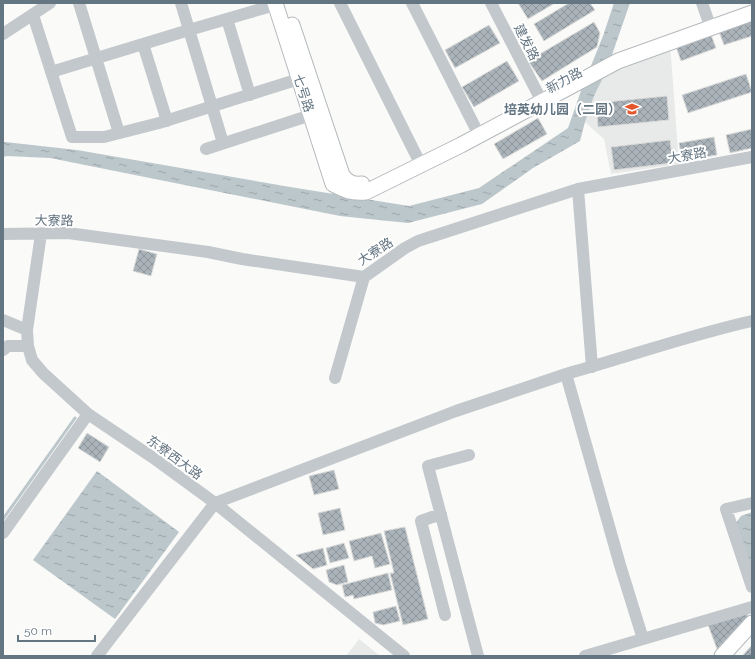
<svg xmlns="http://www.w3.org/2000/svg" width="755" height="659" viewBox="0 0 755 659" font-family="Raleway,'Noto Sans SC',sans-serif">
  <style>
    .built { fill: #e8e9e9 }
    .water { fill: url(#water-ripples) }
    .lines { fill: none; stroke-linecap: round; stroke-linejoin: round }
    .stream { stroke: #bbc7cb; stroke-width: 3 }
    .building { fill: url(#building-cross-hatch); stroke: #dcdcda }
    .major-casing { stroke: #b5babe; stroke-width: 17 }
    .minor { stroke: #c3c8cc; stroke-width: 12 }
    .major { stroke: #fff; stroke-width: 15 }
    .labels { text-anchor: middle; stroke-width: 4; stroke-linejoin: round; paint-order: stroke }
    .street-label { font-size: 13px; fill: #657683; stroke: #fff }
    .poi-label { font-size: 13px; font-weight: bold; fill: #657683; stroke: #fff; text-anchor: end }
  </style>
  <defs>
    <pattern id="water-ripples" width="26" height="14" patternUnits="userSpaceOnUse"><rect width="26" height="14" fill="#bbc7cb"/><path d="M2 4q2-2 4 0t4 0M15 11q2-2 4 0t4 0" fill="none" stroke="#9ca6aa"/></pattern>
    <pattern id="building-cross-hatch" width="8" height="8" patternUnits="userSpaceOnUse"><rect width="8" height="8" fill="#aab3b9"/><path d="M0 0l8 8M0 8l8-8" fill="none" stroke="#8e969c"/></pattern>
  </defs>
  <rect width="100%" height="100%" fill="#fafaf8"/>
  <path class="built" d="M 670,43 L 679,164 L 611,174 L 604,139 L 585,122 L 594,96 L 606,72 Z
    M 359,639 L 380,656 L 346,656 Z"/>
  <path class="water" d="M 614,3 L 630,3 L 606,72 L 594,96 L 585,122 L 580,141 L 533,168 L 482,204 L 408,223 L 340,216 L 50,158 L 7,156 L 3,157 L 3,142 L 5,142 L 77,150 L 290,187 L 409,206 L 479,188 L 568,128 L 582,88 L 603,36 Z
    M 97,471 L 179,532 L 115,619 L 33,560 Z
    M 752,512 L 752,565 L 749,567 L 735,524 L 741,516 Z"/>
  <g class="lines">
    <path class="stream" d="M 3,519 L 75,418"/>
  </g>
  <path class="building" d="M 518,3 L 555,3 L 528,19 Z
    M 569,3 L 590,3 L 595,10 L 544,41 L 534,24 Z
    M 752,18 L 752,36 L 724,45 L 718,29 Z
    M 594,22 L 600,33 L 597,47 L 542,81 L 528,61 Z
    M 489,25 L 500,43 L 455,68 L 445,50 Z
    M 710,32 L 716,48 L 681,61 L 675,44 Z
    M 507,61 L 519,81 L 474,107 L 462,87 Z
    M 746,74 L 752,92 L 688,113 L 682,95 Z
    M 667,96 L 669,120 L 598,127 L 596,103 Z
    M 538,118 L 547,134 L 503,159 L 494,144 Z
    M 752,129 L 752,148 L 730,153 L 726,135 Z
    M 714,137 L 717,155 L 682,161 L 679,143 Z
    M 670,140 L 673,163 L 614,170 L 611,147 Z
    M 139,249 L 157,254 L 151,276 L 133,271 Z
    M 87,433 L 109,447 L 100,462 L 78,448 Z
    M 334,470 L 339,489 L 314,495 L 309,476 Z
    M 340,508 L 345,530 L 323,535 L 318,513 Z
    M 405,527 L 428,619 L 403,625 L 390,573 L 394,573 L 384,531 Z
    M 381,533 L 390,564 L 375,568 L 372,556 L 354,561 L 349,541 Z
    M 344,543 L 349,558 L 330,563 L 326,548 Z
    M 323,548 L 327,565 L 313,569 L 296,555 Z
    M 344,565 L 348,582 L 337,585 L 329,582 L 326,570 Z
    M 388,573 L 392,590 L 354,599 L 353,595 L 345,597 L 342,585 Z
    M 396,606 L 400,621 L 383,625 L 375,623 L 373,612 Z
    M 746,610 L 748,617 L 717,649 L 707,622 Z
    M 752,645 L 752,656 L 742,656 Z"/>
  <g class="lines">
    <defs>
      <path id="major" d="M 275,3 L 333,184 C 346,191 351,193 366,192 L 461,145 L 618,61 L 752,13
        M 292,25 L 342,175 C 347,182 352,185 362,184
        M 722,656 L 752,623"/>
    </defs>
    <use href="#major" class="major-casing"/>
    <path class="minor" d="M 79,3 L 119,133
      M 181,3 L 223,143
      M 340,3 L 418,159
      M 412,3 L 476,129
      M 491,3 L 538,94
      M 702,3 L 708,20
      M 33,15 L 72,137 L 104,137 L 159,123 L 299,79
      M 227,19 L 250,95
      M 3,34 L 50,3
      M 143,44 L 167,121
      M 51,72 L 189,30 L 275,5
      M 206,149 L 311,115
      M 578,189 L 592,367
      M 3,234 L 68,233 L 208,252 L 242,259 L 364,277 L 405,248 L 418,241 L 578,189 L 752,157
      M 41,234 L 27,330 L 28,346 L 32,360 L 43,373 L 88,414 L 152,457 L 215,503 L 404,656
      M 3,320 L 27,330
      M 3,350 L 8,346 L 28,346
      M 566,374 C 628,357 689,335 752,321
      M 335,378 L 364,277
      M 469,455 L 428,466 L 478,656
      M 752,503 L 726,509 L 752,587
      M 441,514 L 421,521 L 445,615
      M 3,533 L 88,414
      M 97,656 L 215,503 L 456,411 L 566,374 L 620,565 L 643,639
      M 585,656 L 752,607"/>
    <use href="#major" class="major"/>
  </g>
  <defs>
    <symbol id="school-bare" viewBox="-9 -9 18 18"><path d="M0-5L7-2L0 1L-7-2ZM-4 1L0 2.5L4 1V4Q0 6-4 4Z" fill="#e4572e" stroke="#fff" stroke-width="2.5" paint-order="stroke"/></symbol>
  </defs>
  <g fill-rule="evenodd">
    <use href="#school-bare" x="622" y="99" width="20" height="20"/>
  </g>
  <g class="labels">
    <g class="street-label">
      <text transform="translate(527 42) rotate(63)" y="5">建发路</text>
      <text transform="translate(564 80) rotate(-28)" y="5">新力路</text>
      <text transform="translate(304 93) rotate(72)" y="5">七号路</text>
      <text transform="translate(687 155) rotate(-10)" y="5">大寮路</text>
      <text transform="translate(54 220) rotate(1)" y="5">大寮路</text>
      <text transform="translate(375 251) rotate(-33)" y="5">大寮路</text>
      <text transform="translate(175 457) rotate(36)" y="5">东寮西大路</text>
    </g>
    <g class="poi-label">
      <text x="621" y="114">培英幼儿园（二园）</text>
    </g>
  </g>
  <rect width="755" height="659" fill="none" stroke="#657683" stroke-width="8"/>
  <path d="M18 635v6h77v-6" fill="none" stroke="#657683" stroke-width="2"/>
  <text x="24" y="635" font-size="12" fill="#657683" stroke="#ffffff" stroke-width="3" paint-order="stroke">50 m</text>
</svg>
